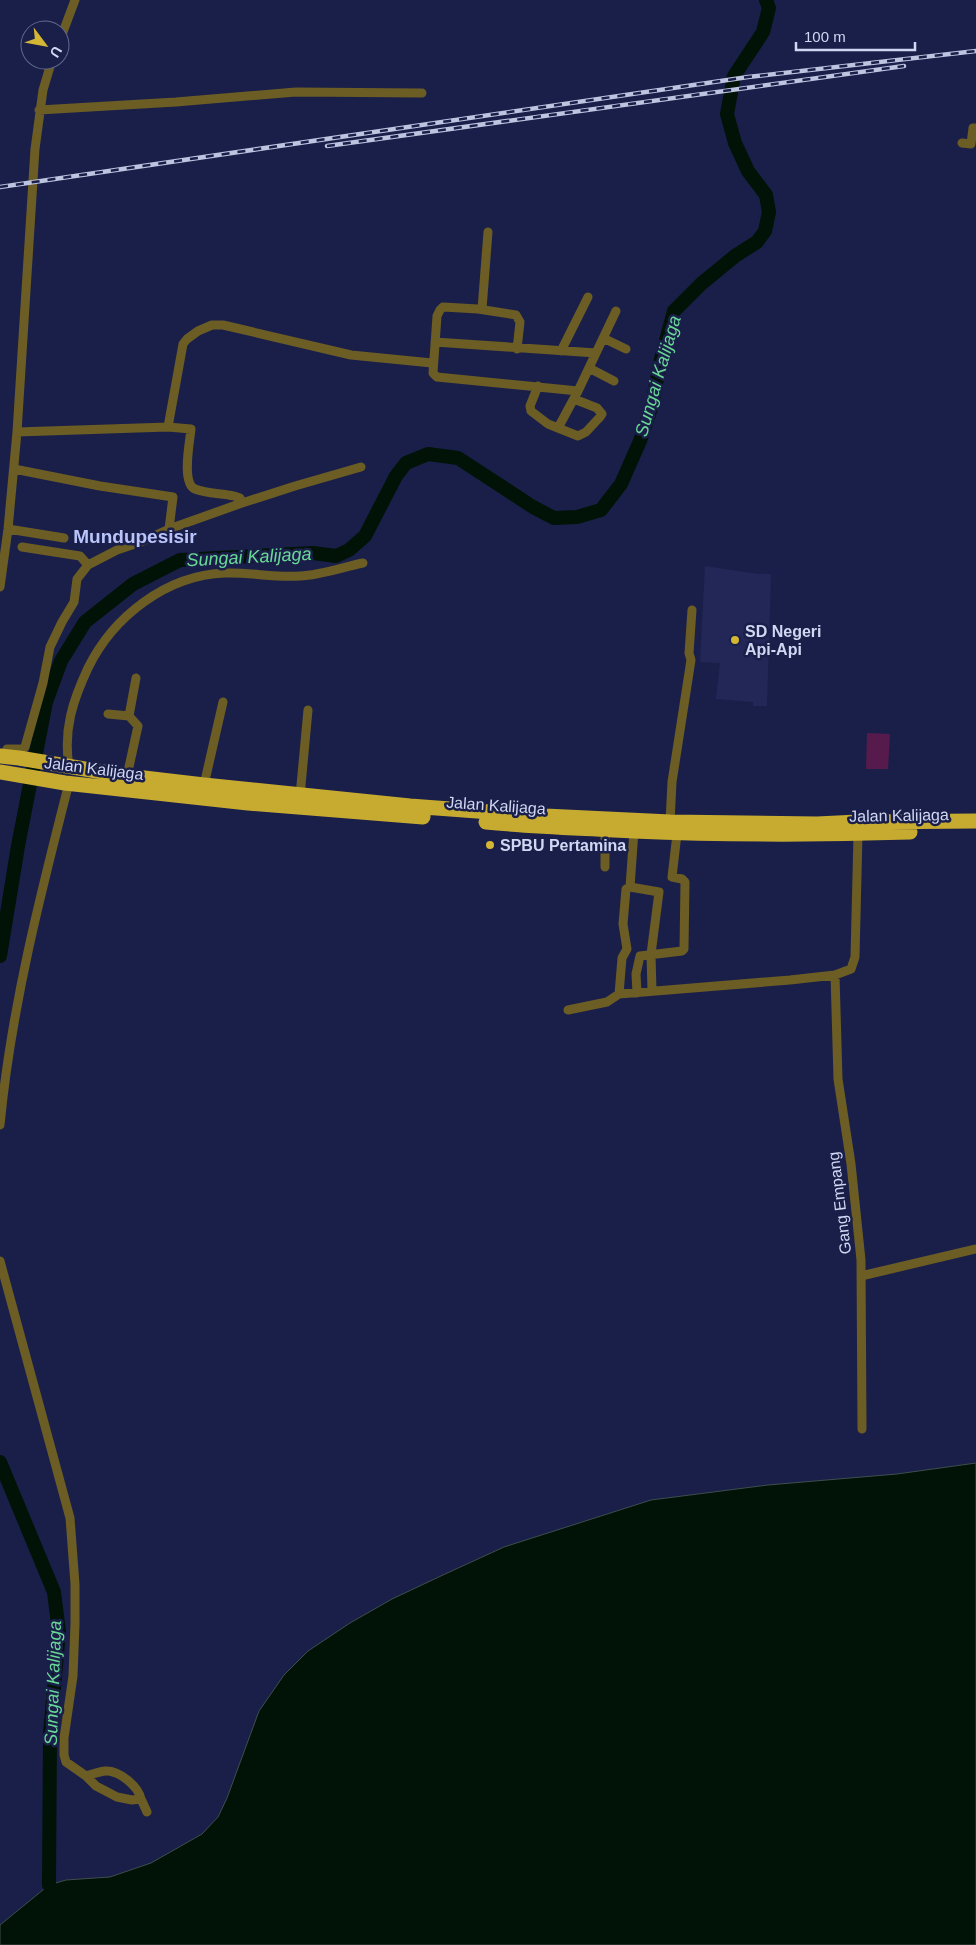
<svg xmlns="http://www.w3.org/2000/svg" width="976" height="1945" viewBox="0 0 976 1945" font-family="Helvetica,sans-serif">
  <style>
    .built { fill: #222758 }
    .garden { fill: #561b4c }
    .water { fill: #001306; stroke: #3e4e4d }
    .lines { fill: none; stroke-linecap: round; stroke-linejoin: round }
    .river { stroke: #001306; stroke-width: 14 }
    .street { stroke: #6b5d24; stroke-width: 9 }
    .highway { stroke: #c7ab31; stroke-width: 15 }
    .rail-casing { stroke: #bdc4e0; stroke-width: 4.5 }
    .rail { stroke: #1a1f49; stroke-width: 2.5; stroke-dasharray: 8; stroke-linecap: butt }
    .poi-dot { fill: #d4b635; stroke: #1a1f49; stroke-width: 2 }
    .labels { text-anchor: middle; stroke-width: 5; stroke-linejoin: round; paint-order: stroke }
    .poi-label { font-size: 16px; font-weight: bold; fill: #d0d7f2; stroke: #1a1f49; text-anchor: start }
    .street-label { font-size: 16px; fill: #d0d7f2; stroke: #1a1f49 }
    .water-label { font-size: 18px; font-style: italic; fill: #69d996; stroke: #1a1f49 }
    .quarter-label { font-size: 19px; font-weight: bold; fill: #b9c4fa; stroke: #1a1f49 }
  </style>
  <rect width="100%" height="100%" fill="#1a1f49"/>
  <path class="built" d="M 705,566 L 758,574 L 771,574 L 767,706 L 753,706 L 753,702 L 716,699 L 720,663 L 700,662 Z"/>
  <path class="garden" d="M 867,733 L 890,734 L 888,769 L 866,769 Z"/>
  <path class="water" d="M 976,1463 L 976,1945 L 0,1945 L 0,1925 L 49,1885 L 66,1880 L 110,1877 L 151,1863 L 202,1834 L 218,1817 L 227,1798 L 259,1711 L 284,1675 L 308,1651 L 350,1623 L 392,1599 L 443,1575 L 504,1547 L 651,1500 L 768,1485 L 897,1474 Z"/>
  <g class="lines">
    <path class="river" d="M 0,956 L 18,846 L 46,702 L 61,661 L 85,622 L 133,584 L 180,560 L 313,553 L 336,556 L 349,550 L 365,536 L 396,476 L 406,463 L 428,454 L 458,458 L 533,507 L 554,518 L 577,517 L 601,510 L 621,484 L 640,441 L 652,405 L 661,359 L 674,311 L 701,284 L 735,256 L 757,242 L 765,231 L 769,212 L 766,195 L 748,171 L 735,143 L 727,114 L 734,76 L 763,32 L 769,8 L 766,0
      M 0,1462 L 54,1592 L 59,1632 L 50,1733 L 49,1885"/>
    <path class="street" d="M 60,40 L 75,0
      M 39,110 L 176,102 L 296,92 L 422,93
      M 962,143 L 971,144 L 973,128 L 976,128
      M 482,309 L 488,232
      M 603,338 L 626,349
      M 435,342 L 596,353 L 578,391
      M 517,349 L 520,322 L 516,315 L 478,309 L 443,307 L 440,310 L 437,316 L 433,373 L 437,377 L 578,391 L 558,428 L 548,424 L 531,411 L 530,406 L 538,386
      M 561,351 L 588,297
      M 596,353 L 616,311
      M 589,368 L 614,381
      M 168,427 L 183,344 L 187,339 L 198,331 L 212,325 L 223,325 L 351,355 L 432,363
      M 558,428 L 578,436 L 586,432 L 600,417 L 602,414 L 597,408 L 574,399
      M 14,469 L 100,486 L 173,497 L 169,529
      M 242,503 L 295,486 L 361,467
      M 8,529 L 64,538
      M 22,547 L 80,556 L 88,565
      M 0,587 L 8,529 L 17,432 L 35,149 L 43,90 L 52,60
      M 108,714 L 129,716 L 138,726 L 127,776
      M 129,716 L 136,678
      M 4,757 L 7,749 L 23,749 L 25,747 L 43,683 L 50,647 L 62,622 L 74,602 L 77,579 L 88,565 L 117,550 L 141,542 L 169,529 L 242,503 L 240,498 L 234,496 C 222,493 207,494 195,489 C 181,483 190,441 191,429 L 168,427 L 17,432
      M 69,766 C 63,730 73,700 88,668 C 113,617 166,575 225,573 C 250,572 275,578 300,576 C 321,575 343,567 363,563
      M 204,785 L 223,702
      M 300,796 L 308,710
      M 670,822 L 672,782 L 691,660 L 689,653 L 692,610
      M 605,867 L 605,830
      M 630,887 L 659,892 L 651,954 L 652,991
      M 835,975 L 838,1079 L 851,1164 L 861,1260 L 862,1429
      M 637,993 L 636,974 L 640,956 L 682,951 L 684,949 L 685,882 L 682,879 L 672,877 L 677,834
      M 619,994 L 622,958 L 627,949 L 623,924 L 626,889 L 630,887 L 634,831
      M 568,1010 L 607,1002 L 619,994 L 790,980 L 835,975 L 851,969 L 855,957 L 858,834
      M 0,1125 C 11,1009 40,896 69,783
      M 0,1261 L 70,1518 L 75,1584 L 75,1624 L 73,1676 L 64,1738 L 64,1755 L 66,1762 L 86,1776 L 96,1786 L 117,1797 L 132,1800 L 141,1799 L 147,1812
      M 861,1276 L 976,1249
      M 86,1776 C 92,1774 99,1772 105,1771 C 119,1770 138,1786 141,1799"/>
    <path class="highway" d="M 0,756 L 19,758 L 127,776 L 204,785 L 410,806 L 545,816 L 670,822 L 817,824 L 858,822 L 976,821
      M 0,772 L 65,783 L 248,803 L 423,817
      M 486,822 C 535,827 584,828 634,831 C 726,835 818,835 910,832"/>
    <defs>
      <path id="rail" d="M 327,146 L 904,66
        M 0,187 L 748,77 L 976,51"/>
    </defs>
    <use href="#rail" class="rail-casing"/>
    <use href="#rail" class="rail"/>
  </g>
  <g class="poi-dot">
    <circle cx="735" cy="640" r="5"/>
    <circle cx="490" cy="845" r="5"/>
  </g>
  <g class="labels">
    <g class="poi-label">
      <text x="745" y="637">SD Negeri<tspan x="745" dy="18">Api-Api</tspan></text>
      <text x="500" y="851">SPBU Pertamina</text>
    </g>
    <g class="street-label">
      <text transform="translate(94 768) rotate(7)" y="6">Jalan Kalijaga</text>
      <text transform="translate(496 805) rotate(4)" y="6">Jalan Kalijaga</text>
      <text transform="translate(899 815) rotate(-1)" y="6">Jalan Kalijaga</text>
      <text transform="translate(839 1203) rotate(-97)" y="6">Gang Empang</text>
    </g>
    <g class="water-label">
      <text transform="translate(658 376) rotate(-74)" y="6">Sungai Kalijaga</text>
      <text transform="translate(249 557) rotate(-3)" y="6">Sungai Kalijaga</text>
      <text transform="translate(53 1683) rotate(-88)" y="6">Sungai Kalijaga</text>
    </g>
    <g class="quarter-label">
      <text x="135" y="543">Mundupesisir</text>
    </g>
  </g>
  <g transform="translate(45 45) rotate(122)"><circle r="24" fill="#1a1f49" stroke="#63698d"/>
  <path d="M0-4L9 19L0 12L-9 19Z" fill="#d4b635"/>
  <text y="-8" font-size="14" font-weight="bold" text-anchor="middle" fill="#d0d7f2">U</text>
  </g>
  <path d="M796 42v8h119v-8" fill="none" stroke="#d0d7f2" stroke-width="2.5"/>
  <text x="804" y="42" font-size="15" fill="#d0d7f2" stroke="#1a1f49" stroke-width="4" paint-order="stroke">100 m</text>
</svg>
